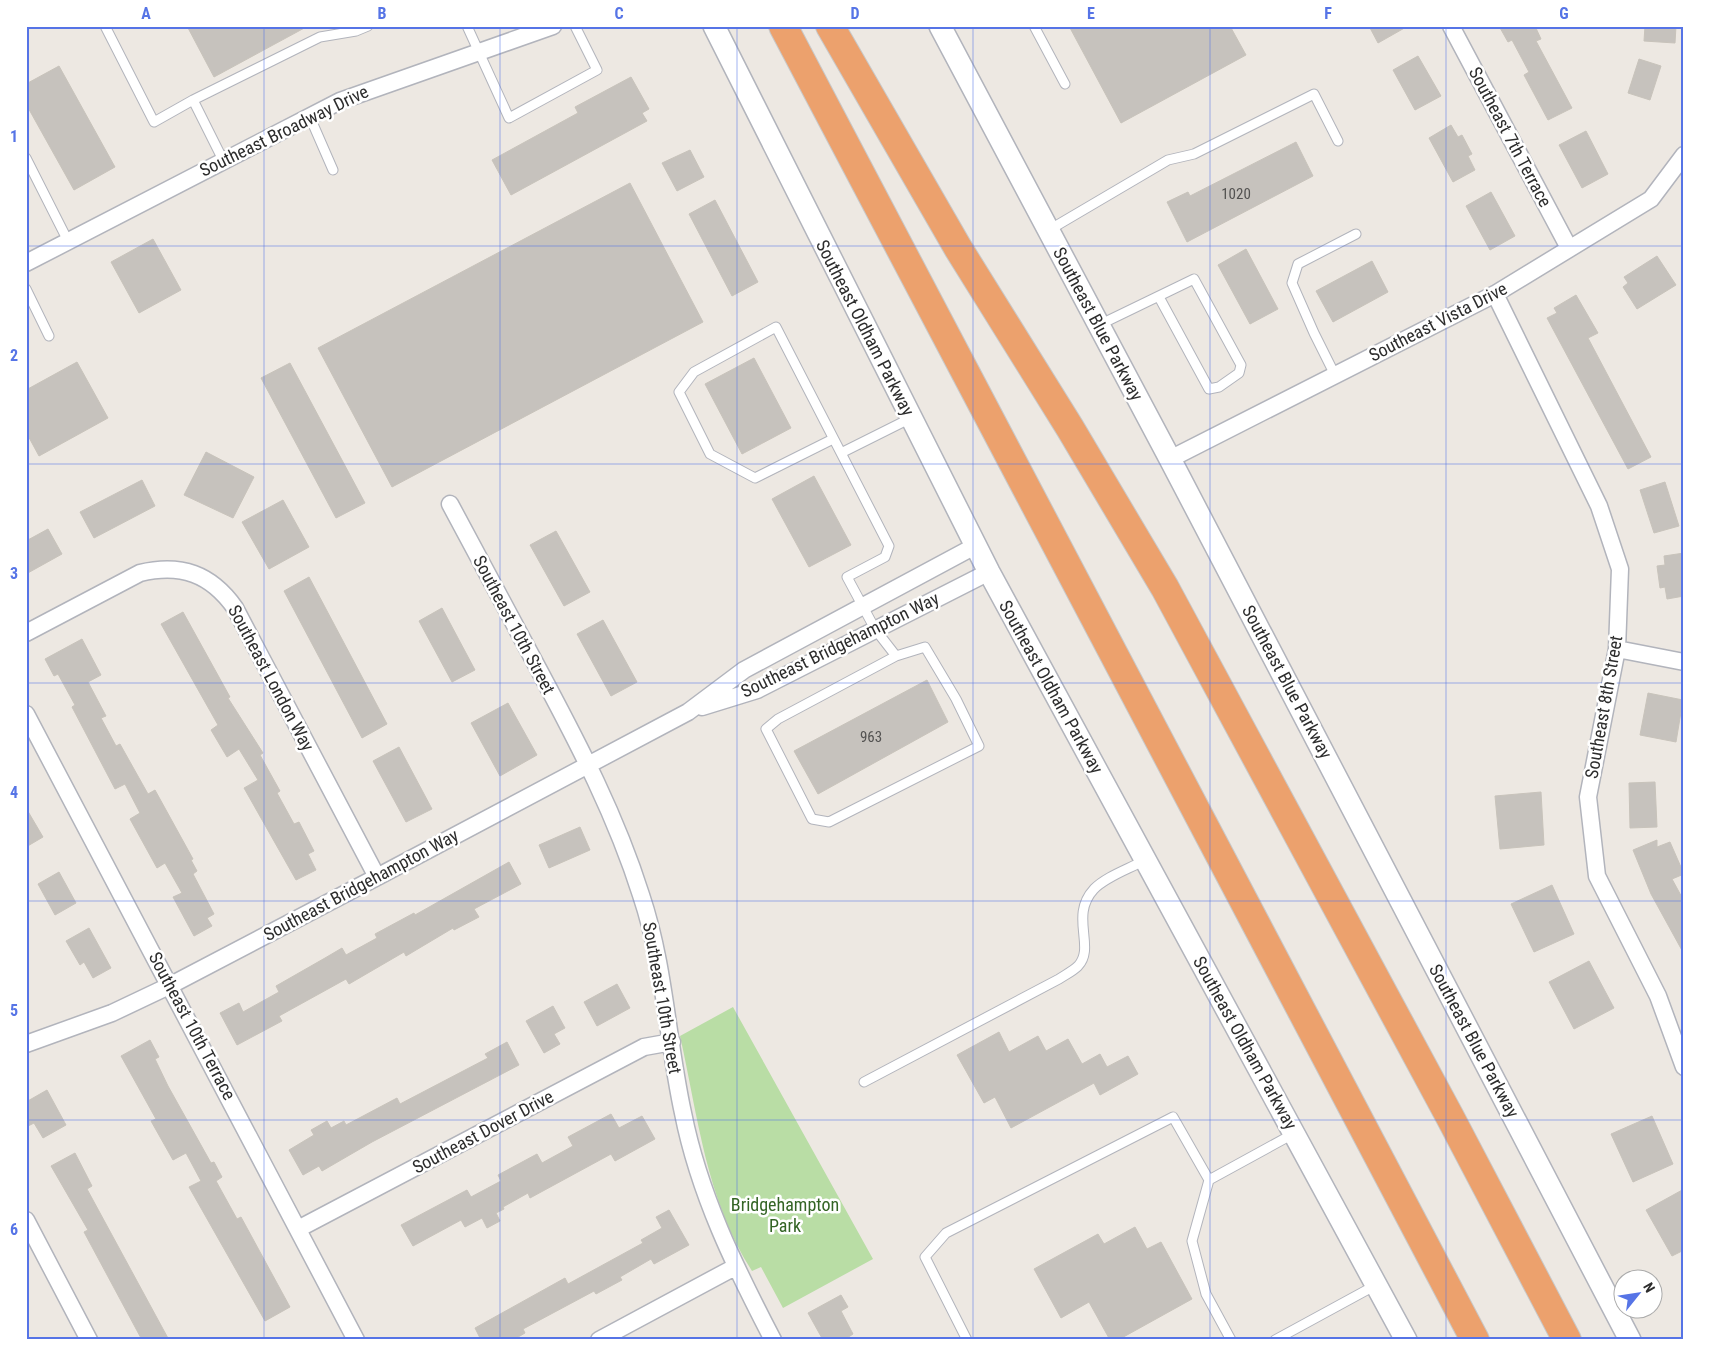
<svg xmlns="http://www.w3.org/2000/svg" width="1710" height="1366" viewBox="0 0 1710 1366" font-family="'Roboto Condensed',sans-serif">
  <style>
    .green { fill: #b9dda5 }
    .building { fill: #c6c2bd; stroke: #c8c3bb }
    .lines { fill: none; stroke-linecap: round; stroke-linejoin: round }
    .service-casing { stroke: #b2b4bc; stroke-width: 11 }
    .minor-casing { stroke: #b2b4bc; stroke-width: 19 }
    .tertiary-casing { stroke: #b2b4bc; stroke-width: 24 }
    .motorway-casing { stroke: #c8c8c8; stroke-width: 30 }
    .service { stroke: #fff; stroke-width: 9 }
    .minor { stroke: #fff; stroke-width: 16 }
    .tertiary { stroke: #fff; stroke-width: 21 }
    .motorway { stroke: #eca16d; stroke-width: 28 }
    .grid { fill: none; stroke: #5674e6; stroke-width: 1; stroke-opacity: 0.55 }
    .labels { text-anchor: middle; stroke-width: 5; stroke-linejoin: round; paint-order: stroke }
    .number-label { font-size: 15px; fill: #535251 }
    .street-label { font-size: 18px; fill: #2d2d2d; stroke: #fff }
    .park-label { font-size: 18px; fill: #336424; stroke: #fff }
    .neatline { fill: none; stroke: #5674e6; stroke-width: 2 }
    .grid-label { font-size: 16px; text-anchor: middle; font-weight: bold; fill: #5674e6 }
  </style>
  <rect width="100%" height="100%" fill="#ede8e2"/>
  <path class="green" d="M 733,1007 L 873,1259 L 783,1308 L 761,1267 L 752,1271 C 706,1200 698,1116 680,1036 Z"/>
  <path class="building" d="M 187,26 L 308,26 L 214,77 Z
    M 1069,26 L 1230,26 L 1246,55 L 1121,123 Z
    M 1369,26 L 1408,26 L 1378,43 Z
    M 1499,26 L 1535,26 L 1541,39 L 1536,41 L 1572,108 L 1548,120 L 1524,75 L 1529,72 L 1512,40 L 1508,42 Z
    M 1645,26 L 1676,26 L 1675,43 L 1644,41 Z
    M 1418,56 L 1441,96 L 1415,110 L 1393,70 Z
    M 1639,59 L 1661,66 L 1650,100 L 1628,93 Z
    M 59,66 L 115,167 L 74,190 L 26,104 L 26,84 Z
    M 631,77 L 649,109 L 642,113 L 647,121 L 511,195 L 492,160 L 578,113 L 575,107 Z
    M 1451,125 L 1458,137 L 1462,135 L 1472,154 L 1468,156 L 1475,170 L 1453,182 L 1429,138 Z
    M 1586,131 L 1608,174 L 1582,188 L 1559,145 Z
    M 1296,142 L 1313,176 L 1187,242 L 1167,202 L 1188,192 L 1190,196 Z
    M 690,150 L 704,177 L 677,191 L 662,163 Z
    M 630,183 L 703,322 L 392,487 L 318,348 Z
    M 1491,192 L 1515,236 L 1490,250 L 1466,206 Z
    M 715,200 L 758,282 L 732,296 L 689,214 Z
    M 153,239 L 181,290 L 139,313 L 111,262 Z
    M 1246,249 L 1278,309 L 1250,324 L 1218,265 Z
    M 1657,256 L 1676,285 L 1637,309 L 1623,287 L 1628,283 L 1624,277 Z
    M 1372,261 L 1388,292 L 1333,322 L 1316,291 Z
    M 1576,295 L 1598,333 L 1588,338 L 1651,457 L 1628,469 L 1547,318 L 1557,313 L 1554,308 Z
    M 754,358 L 791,428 L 742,454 L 705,384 Z
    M 77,362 L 108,418 L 39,456 L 26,432 L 26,390 Z
    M 290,363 L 365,503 L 336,518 L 261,378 Z
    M 206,452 L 254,477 L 233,518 L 184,495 Z
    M 814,476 L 851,545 L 809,567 L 772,499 Z
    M 142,480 L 155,506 L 94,538 L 80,512 Z
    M 1665,482 L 1679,526 L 1654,533 L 1640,490 Z
    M 283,500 L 309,547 L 269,569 L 242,522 Z
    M 48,529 L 62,554 L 26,574 L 26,541 Z
    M 556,531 L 590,592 L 564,606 L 530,545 Z
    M 1684,553 L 1684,596 L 1667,599 L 1665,587 L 1660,588 L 1657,566 L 1665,565 L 1664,556 Z
    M 309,577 L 387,724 L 362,738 L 284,591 Z
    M 442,608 L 475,670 L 452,682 L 419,621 Z
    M 183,612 L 230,697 L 228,698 L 263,753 L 260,755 L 280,791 L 277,793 L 294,824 L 299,822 L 314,851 L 308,854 L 316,870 L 296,880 L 244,788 L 258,780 L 239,749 L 227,757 L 211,730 L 218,725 L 161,624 Z
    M 603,620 L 637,682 L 611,696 L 577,634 Z
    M 82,639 L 101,675 L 88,682 L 106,716 L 101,718 L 116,746 L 120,744 L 148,794 L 155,790 L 193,859 L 191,860 L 197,871 L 193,874 L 214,914 L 207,918 L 212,926 L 194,936 L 173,897 L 182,893 L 165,863 L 157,868 L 130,819 L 140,813 L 125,784 L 115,789 L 72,707 L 75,705 L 58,674 L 54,676 L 45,659 Z
    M 927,680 L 948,722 L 818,794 L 794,751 Z
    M 1648,693 L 1683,700 L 1676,742 L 1640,735 Z
    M 508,703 L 537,755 L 500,776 L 471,723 Z
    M 399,747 L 432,809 L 406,822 L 373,761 Z
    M 1655,782 L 1657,827 L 1630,828 L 1629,783 Z
    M 1541,792 L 1544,845 L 1500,849 L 1495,796 Z
    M 26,808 L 43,837 L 26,847 Z
    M 580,827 L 590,850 L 549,868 L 539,845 Z
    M 1657,840 L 1657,847 L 1670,842 L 1684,874 L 1672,879 L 1684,901 L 1684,954 L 1651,894 L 1633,850 Z
    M 509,862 L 521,884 L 474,909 L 479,917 L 454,930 L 453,928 L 406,956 L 404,952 L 349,984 L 346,979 L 279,1016 L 282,1021 L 237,1045 L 220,1013 L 239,1003 L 243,1012 L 279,992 L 276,986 L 325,958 L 342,948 L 346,955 L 377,938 L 375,934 L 414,913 L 415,915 Z
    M 59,872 L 76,903 L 55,915 L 38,884 Z
    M 1552,885 L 1574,934 L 1534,952 L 1511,904 Z
    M 89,928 L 111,968 L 93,978 L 84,962 L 80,965 L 66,941 Z
    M 1589,961 L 1614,1008 L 1574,1029 L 1549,982 Z
    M 617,984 L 630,1008 L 597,1026 L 584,1002 Z
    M 553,1006 L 565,1028 L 554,1034 L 560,1044 L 544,1053 L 526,1021 Z
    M 999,1032 L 1009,1052 L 1038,1036 L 1046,1051 L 1068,1039 L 1082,1064 L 1100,1054 L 1107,1067 L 1128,1056 L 1138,1074 L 1100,1095 L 1094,1083 L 1011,1128 L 995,1097 L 984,1103 L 957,1055 Z
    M 150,1040 L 159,1057 L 155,1059 L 168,1086 L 211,1163 L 214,1162 L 222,1177 L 216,1181 L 237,1219 L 241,1217 L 290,1307 L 265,1321 L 189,1187 L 201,1181 L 186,1153 L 173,1160 L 151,1121 L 156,1119 L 121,1056 Z
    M 507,1042 L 519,1065 L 372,1142 L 322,1171 L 319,1166 L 303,1175 L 289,1150 L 314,1135 L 311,1130 L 327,1121 L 331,1128 L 344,1121 L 346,1125 L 397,1098 L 400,1104 L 488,1058 L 485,1054 Z
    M 47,1090 L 66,1125 L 43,1138 L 34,1123 L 26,1127 L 26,1102 Z
    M 611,1114 L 619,1128 L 642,1116 L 655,1139 L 615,1161 L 611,1154 L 530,1198 L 528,1193 L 503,1207 L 504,1209 L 496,1213 L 500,1221 L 487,1228 L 482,1218 L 465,1227 L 461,1220 L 413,1246 L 401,1225 L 467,1190 L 471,1197 L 501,1181 L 498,1175 L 537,1154 L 542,1163 L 573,1146 L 568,1137 Z
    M 1652,1116 L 1673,1164 L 1633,1182 L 1611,1134 Z
    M 75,1153 L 92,1186 L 87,1189 L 169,1340 L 142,1340 L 84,1232 L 88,1230 L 51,1166 Z
    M 1684,1189 L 1684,1250 L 1672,1256 L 1646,1210 Z
    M 669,1210 L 689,1245 L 654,1264 L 651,1259 L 620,1277 L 622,1280 L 596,1294 L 594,1291 L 523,1329 L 525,1333 L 513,1340 L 481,1340 L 475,1328 L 565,1278 L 568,1284 L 643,1243 L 641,1240 L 662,1228 L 656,1217 Z
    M 1135,1227 L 1147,1249 L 1161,1242 L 1192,1299 L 1118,1340 L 1110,1340 L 1089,1302 L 1061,1318 L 1034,1269 L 1098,1234 L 1104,1244 Z
    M 841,1295 L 848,1307 L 841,1311 L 853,1334 L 844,1340 L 823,1340 L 808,1313 Z"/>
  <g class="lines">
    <defs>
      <path id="service" d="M 105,26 L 154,122 L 193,100 L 223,160
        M 467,26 L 509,118 L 597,70 L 575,26
        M 1034,26 L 1065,84
        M 193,100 L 320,37 L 356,31 L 368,26
        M 309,115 L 333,170
        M 26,158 L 68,241
        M 1049,230 L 1168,160 L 1194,154 L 1314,94 L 1338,141
        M 26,289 L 49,336
        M 1099,325 L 1194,279 L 1241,365 L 1239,373 L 1219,387 L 1209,389 L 1159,297
        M 1335,375 L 1314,333 L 1292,283 L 1298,264 L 1356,234
        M 833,439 L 755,478 L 710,454 L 679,392 L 694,372 L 776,327 L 889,546 L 885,557 L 847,577 L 875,629 L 896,656 L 925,647 L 956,699 L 979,746 L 829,822 L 812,819 L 766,729 L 778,719 L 896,656
        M 841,453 L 911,418
        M 864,1082 L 1059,979 C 1065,975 1073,971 1078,966 C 1096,947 1069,916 1094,889 C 1107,876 1129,869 1145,860
        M 1209,1180 L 1192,1241 L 1206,1294 L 1231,1340
        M 967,1340 L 925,1257 L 946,1233 L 1173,1117 L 1209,1180 L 1293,1134
        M 1275,1340 L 1376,1285"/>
      <path id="minor" d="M 1451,26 L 1569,248
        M 26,263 L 340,101 L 553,26
        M 1495,294 L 1599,506 L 1620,569 L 1617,649 L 1588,797 L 1597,876 L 1658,996 L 1684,1067
        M 1170,459 L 1495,294 L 1651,199 L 1684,155
        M 450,504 C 480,560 510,616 540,672 C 579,745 616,816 641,895 C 665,966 667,1040 683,1113 C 699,1194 735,1267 773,1340
        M 26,633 L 140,573 C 181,563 211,574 235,608 L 377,877
        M 1617,649 L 1684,662
        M 702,707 L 757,690 L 989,572
        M 26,714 L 356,1340
        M 26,1044 L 112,1013 L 171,985 L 377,877 L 688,712 L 744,670 L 975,546
        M 26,1220 L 89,1340
        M 298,1229 L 644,1047 L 672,1042
        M 599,1340 L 735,1267"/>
      <path id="tertiary" d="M 714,26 L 989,572 L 1406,1340
        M 940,26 L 1170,459 L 1630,1340"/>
      <path id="motorway" d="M 783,26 L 1475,1340
        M 830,26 L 958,248 L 1070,428 L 1165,588 L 1450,1117 L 1567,1340"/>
    </defs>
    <use href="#service" class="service-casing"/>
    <use href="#minor" class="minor-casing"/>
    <use href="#tertiary" class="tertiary-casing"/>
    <use href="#motorway" class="motorway-casing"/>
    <use href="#service" class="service"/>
    <use href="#minor" class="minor"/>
    <use href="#tertiary" class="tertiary"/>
    <use href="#motorway" class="motorway"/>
  </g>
  <path class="grid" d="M 264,26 L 264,1340M 500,26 L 500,1340M 737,26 L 737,1340M 973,26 L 973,1340M 1210,26 L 1210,1340M 1446,26 L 1446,1340M 26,246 L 1684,246M 26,464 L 1684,464M 26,683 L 1684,683M 26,901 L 1684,901M 26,1120 L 1684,1120"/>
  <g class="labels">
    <g class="number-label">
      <text x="1236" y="199">1020</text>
      <text x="871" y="742">963</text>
    </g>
    <g class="street-label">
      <text transform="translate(284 131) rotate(-26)" y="6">Southeast Broadway Drive</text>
      <text transform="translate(1510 137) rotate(62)" y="6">Southeast 7th Terrace</text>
      <text transform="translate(1438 322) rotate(-27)" y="6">Southeast Vista Drive</text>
      <text transform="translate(1098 324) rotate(62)" y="6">Southeast Blue Parkway</text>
      <text transform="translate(865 328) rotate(63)" y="6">Southeast Oldham Parkway</text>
      <text transform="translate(514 625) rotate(62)" y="6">Southeast 10th Street</text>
      <text transform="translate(840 645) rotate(-26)" y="6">Southeast Bridgehampton Way</text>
      <text transform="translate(271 678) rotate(62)" y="6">Southeast London Way</text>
      <text transform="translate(1287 682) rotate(62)" y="6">Southeast Blue Parkway</text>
      <text transform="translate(1051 687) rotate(61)" y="6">Southeast Oldham Parkway</text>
      <text transform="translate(1604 707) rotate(-80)" y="6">Southeast 8th Street</text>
      <text transform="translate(361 885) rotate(-28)" y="6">Southeast Bridgehampton Way</text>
      <text transform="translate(662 998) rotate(80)" y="6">Southeast 10th Street</text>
      <text transform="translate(192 1026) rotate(62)" y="6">Southeast 10th Terrace</text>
      <text transform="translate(1474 1041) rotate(62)" y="6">Southeast Blue Parkway</text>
      <text transform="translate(1245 1043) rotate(61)" y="6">Southeast Oldham Parkway</text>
      <text transform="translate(483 1132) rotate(-28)" y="6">Southeast Dover Drive</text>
    </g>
    <g class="park-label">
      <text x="785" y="1211">Bridgehampton<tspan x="785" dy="21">Park</tspan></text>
    </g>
  </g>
  <rect width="1710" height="1366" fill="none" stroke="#ffffff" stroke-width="55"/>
  <g transform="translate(1638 1294) rotate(60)"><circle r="24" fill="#ffffff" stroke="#ababab"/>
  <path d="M0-4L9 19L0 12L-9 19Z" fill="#5674e6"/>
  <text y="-8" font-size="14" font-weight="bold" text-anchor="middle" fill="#2d2d2d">N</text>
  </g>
  <rect x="28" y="28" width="1654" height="1310" class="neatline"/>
  <g class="grid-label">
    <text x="146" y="19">A</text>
    <text x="382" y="19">B</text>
    <text x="619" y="19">C</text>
    <text x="855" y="19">D</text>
    <text x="1091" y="19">E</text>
    <text x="1328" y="19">F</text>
    <text x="1564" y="19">G</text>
    <text x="14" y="142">1</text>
    <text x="14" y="361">2</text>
    <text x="14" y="579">3</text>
    <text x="14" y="798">4</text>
    <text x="14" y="1016">5</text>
    <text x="14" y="1235">6</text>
  </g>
</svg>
